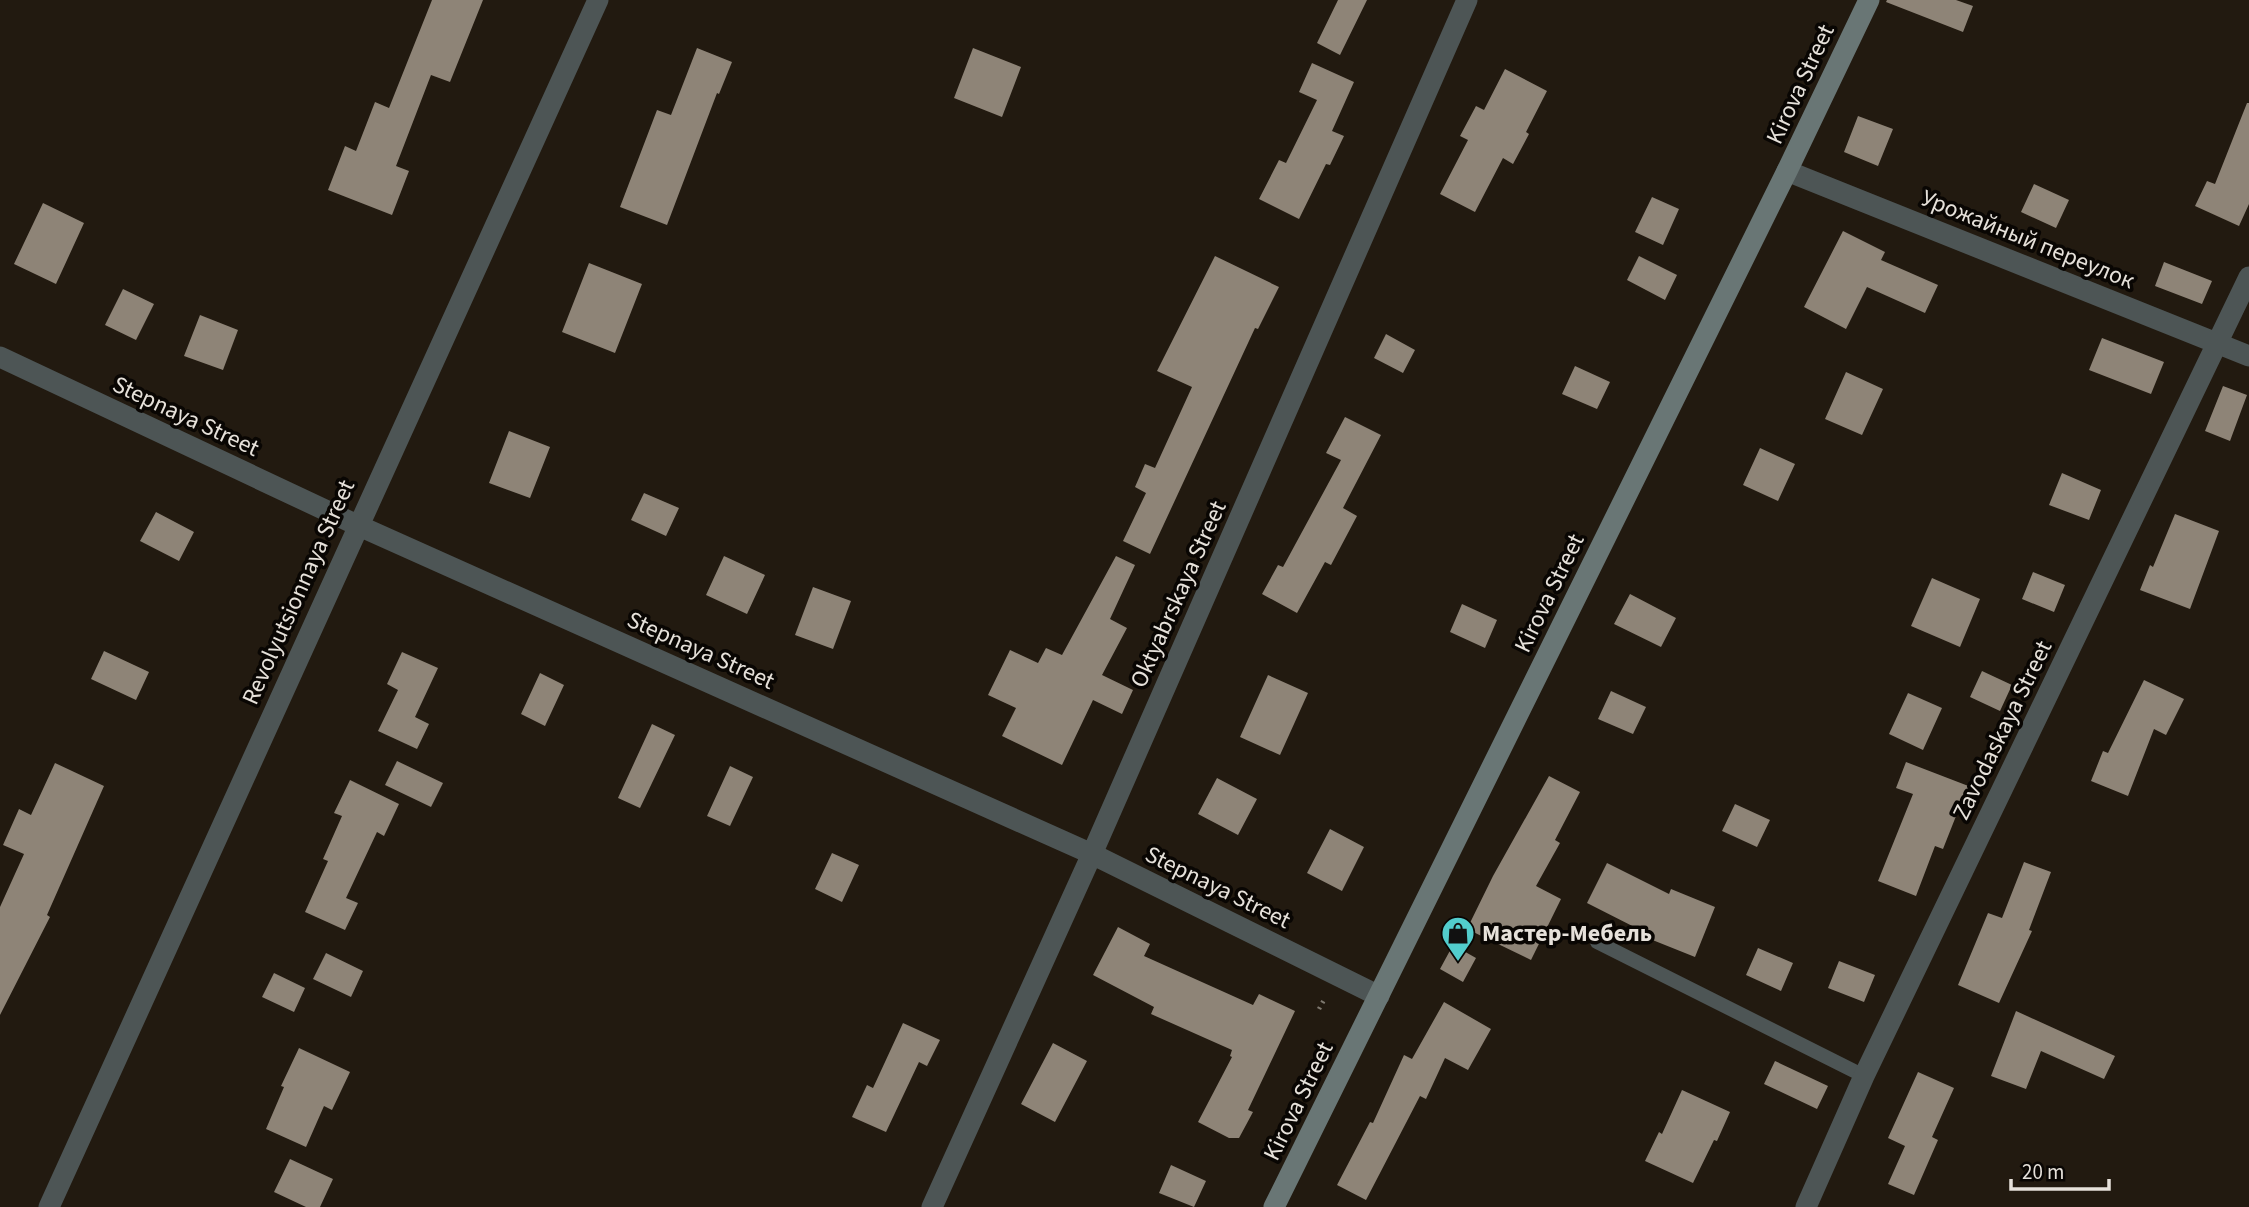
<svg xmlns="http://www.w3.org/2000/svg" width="2249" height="1207" viewBox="0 0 2249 1207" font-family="'Source Sans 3',sans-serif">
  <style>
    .building { fill: #8e8477 }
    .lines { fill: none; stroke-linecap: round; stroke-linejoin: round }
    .path { stroke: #7e786f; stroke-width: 4.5; stroke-dasharray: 2 5; stroke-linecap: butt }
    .lane { stroke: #4d5555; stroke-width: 14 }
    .street { stroke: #4d5555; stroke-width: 21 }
    .secondary { stroke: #697675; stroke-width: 21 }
    .labels { text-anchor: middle; stroke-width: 7; stroke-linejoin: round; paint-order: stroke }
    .street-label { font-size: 24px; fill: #e6e1da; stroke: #090603 }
    .poi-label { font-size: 24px; font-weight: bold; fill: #e6e1da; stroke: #090603; text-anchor: start }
  </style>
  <rect width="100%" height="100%" fill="#221a10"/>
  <path class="building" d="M 432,0 L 483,0 L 450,82 L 431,75 L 396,166 L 409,171 L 392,215 L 328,190 L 345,146 L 356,151 L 375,102 L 389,108 Z
    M 1338,0 L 1367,0 L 1340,55 L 1317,43 Z
    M 1887,0 L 1956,0 L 1973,6 L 1963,32 L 1886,2 Z
    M 697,48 L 732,62 L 719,94 L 717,93 L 667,225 L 620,207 L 657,110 L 671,115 Z
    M 973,48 L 1021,67 L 1002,117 L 954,98 Z
    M 1312,63 L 1354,82 L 1332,131 L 1344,136 L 1330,165 L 1326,164 L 1299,219 L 1259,199 L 1279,160 L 1286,163 L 1317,100 L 1299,92 Z
    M 1505,69 L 1547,91 L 1526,132 L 1529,134 L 1513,164 L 1503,158 L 1475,212 L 1440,194 L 1468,140 L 1460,136 L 1476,106 L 1484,110 Z
    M 2247,103 L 2249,103 L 2249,204 L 2239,226 L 2195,206 L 2207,181 L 2215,184 Z
    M 1858,116 L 1893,129 L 1878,166 L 1844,152 Z
    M 2034,184 L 2069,200 L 2056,228 L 2021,212 Z
    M 1652,197 L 1679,209 L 1663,245 L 1635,232 Z
    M 43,203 L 84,223 L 56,284 L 14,264 Z
    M 1843,231 L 1885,252 L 1881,260 L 1938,285 L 1925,313 L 1867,287 L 1846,329 L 1804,307 Z
    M 1215,256 L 1279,287 L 1258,329 L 1255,328 L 1150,554 L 1123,541 L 1146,493 L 1135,487 L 1145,464 L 1155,468 L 1192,387 L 1157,371 Z
    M 1639,256 L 1677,275 L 1665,300 L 1627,280 Z
    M 2164,262 L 2212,281 L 2202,304 L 2155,286 Z
    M 589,263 L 642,284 L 615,353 L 562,332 Z
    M 123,289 L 154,304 L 136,340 L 105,325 Z
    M 200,315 L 238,330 L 223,370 L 184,356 Z
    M 1386,334 L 1415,350 L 1403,373 L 1374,358 Z
    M 2102,338 L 2164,362 L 2151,394 L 2089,370 Z
    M 1575,366 L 1610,382 L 1597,409 L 1562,394 Z
    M 1846,372 L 1883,389 L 1862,435 L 1825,419 Z
    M 2223,386 L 2247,395 L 2230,441 L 2205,431 Z
    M 1345,417 L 1381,435 L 1343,508 L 1357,516 L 1331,565 L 1325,562 L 1297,613 L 1262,594 L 1278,565 L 1283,567 L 1341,460 L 1326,453 Z
    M 509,431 L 550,447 L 530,498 L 489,483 Z
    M 1760,448 L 1795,464 L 1778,501 L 1743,485 Z
    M 2062,473 L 2101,490 L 2089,520 L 2049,505 Z
    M 644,493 L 679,508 L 666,536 L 631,520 Z
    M 156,512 L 194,532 L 179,561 L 140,541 Z
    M 2175,514 L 2219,531 L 2190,609 L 2140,590 L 2150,565 L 2153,567 Z
    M 724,556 L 765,575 L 747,614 L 706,595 Z
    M 1116,556 L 1135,565 L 1110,619 L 1127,628 L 1102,675 L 1133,690 L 1122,714 L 1093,700 L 1062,765 L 1002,736 L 1016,708 L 988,695 L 1010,650 L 1038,663 L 1046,648 L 1062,655 Z
    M 2033,572 L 2065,585 L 2054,612 L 2022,599 Z
    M 1932,578 L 1980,599 L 1960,647 L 1911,626 Z
    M 813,587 L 851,601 L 833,649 L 795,635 Z
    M 1630,594 L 1676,618 L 1661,647 L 1614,624 Z
    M 1462,604 L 1497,620 L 1485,648 L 1450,632 Z
    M 104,651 L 149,672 L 136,700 L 91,679 Z
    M 402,652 L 438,668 L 415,717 L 429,724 L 417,749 L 378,731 L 398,690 L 387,684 Z
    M 1982,671 L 2012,685 L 2000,711 L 1970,697 Z
    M 540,673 L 564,685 L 545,726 L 521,714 Z
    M 1268,675 L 1308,693 L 1280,755 L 1240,737 Z
    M 2144,680 L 2184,699 L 2166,735 L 2154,729 L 2128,796 L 2091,781 L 2103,751 L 2108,753 Z
    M 1611,691 L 1646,707 L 1633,734 L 1598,719 Z
    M 1908,693 L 1942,708 L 1923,750 L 1889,734 Z
    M 652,724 L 675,735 L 640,808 L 618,798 Z
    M 397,761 L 443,783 L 431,807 L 385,785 Z
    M 1906,762 L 1971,787 L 1961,813 L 1958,811 L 1943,849 L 1935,846 L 1916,896 L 1878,881 L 1913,794 L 1896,788 Z
    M 55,763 L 104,786 L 47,915 L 50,917 L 0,1015 L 0,907 L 24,854 L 3,845 L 19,809 L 31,815 Z
    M 730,766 L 753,777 L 730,826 L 707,816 Z
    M 1549,776 L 1580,792 L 1555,840 L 1560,843 L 1536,886 L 1561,899 L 1531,960 L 1467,929 L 1493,876 Z
    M 1217,778 L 1257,799 L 1238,835 L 1198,814 Z
    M 350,780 L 399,804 L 384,836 L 377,832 L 346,898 L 358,903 L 345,930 L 305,912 L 328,861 L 323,859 L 342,816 L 334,813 Z
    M 1735,804 L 1770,820 L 1757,847 L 1722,831 Z
    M 1330,829 L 1364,847 L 1342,891 L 1307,873 Z
    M 832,853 L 859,865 L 842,902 L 815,889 Z
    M 2024,862 L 2051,872 L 2029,930 L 2032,931 L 1999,1003 L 1958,985 L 1988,913 L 2002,918 Z
    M 1607,863 L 1669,894 L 1671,889 L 1715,907 L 1695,957 L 1650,939 L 1652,936 L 1587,903 Z
    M 1118,927 L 1150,944 L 1144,956 L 1253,1005 L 1259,994 L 1295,1011 L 1248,1110 L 1253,1112 L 1239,1138 L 1229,1138 L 1198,1122 L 1232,1057 L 1230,1056 L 1232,1050 L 1151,1014 L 1154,1007 L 1093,975 Z
    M 1453,945 L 1476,958 L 1463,982 L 1440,969 Z
    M 1758,948 L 1793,963 L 1781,991 L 1746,975 Z
    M 326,953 L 363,971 L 351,997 L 313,979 Z
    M 1839,961 L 1875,975 L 1864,1002 L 1828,988 Z
    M 274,973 L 305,988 L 294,1012 L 262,997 Z
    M 1444,1002 L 1491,1029 L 1468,1070 L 1445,1058 L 1426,1099 L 1420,1096 L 1366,1200 L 1337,1185 L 1370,1122 L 1373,1123 L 1404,1055 L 1412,1059 Z
    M 2016,1011 L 2115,1056 L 2104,1079 L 2041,1051 L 2026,1089 L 1991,1076 Z
    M 903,1023 L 940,1040 L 927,1066 L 919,1062 L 886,1132 L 852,1117 L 867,1085 L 873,1088 Z
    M 1053,1043 L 1087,1061 L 1055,1122 L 1021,1104 Z
    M 299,1048 L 350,1072 L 332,1110 L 324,1106 L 306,1147 L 266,1129 L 284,1087 L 281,1086 Z
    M 1775,1061 L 1828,1086 L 1817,1109 L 1764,1084 Z
    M 1918,1072 L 1954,1088 L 1932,1137 L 1938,1140 L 1914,1195 L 1888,1184 L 1905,1146 L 1888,1138 Z
    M 1682,1090 L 1730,1112 L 1717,1141 L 1714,1140 L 1693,1183 L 1645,1161 L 1659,1132 L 1662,1134 Z
    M 290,1159 L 333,1179 L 320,1207 L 306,1207 L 274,1192 Z
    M 1171,1165 L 1206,1181 L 1194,1207 L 1159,1193 Z"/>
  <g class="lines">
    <path class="path" d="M 1319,1009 L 1325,998"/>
    <path class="lane" d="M 1597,942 L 1864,1076"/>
    <path class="street" d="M 1787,171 L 2249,356
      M 0,357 L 357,525 L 1092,854 L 1379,996
      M 49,1207 L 598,0
      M 932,1207 L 1092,854 L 1467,0
      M 1806,1207 L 1864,1076 L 2249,277"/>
    <path class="secondary" d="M 1274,1207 L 1787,171 L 1869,0"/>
  </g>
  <defs>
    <symbol id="shop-pin" viewBox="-11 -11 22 30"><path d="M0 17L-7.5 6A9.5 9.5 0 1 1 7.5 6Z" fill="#52cdcd" stroke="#090603"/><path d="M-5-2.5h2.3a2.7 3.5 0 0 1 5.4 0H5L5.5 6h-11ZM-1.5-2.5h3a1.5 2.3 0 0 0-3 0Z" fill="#111"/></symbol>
  </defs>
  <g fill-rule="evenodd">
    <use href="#shop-pin" x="1439" y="914" width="38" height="52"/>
  </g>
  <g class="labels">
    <g class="street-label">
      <text transform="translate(1800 84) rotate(-65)" y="8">Kirova Street</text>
      <text transform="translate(2028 239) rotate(22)" y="8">Урожайный переулок</text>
      <text transform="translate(186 416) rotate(25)" y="8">Stepnaya Street</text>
      <text transform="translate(298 592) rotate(-66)" y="8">Revolyutsionnaya Street</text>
      <text transform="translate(1549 593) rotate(-64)" y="8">Kirova Street</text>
      <text transform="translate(1178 594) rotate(-66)" y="8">Oktyabrskaya Street</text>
      <text transform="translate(701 650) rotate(24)" y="8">Stepnaya Street</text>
      <text transform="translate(2002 730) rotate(-64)" y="8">Zavodaskaya Street</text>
      <text transform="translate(1218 887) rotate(26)" y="8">Stepnaya Street</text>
      <text transform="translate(1298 1101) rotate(-64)" y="8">Kirova Street</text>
    </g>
    <g class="poi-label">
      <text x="1482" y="941">Мастер-Мебель</text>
    </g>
  </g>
  <path d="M2011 1179v10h98v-10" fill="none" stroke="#e6e1da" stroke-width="3.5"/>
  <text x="2022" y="1179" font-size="21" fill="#e6e1da" stroke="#090603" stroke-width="5" paint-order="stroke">20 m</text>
</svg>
